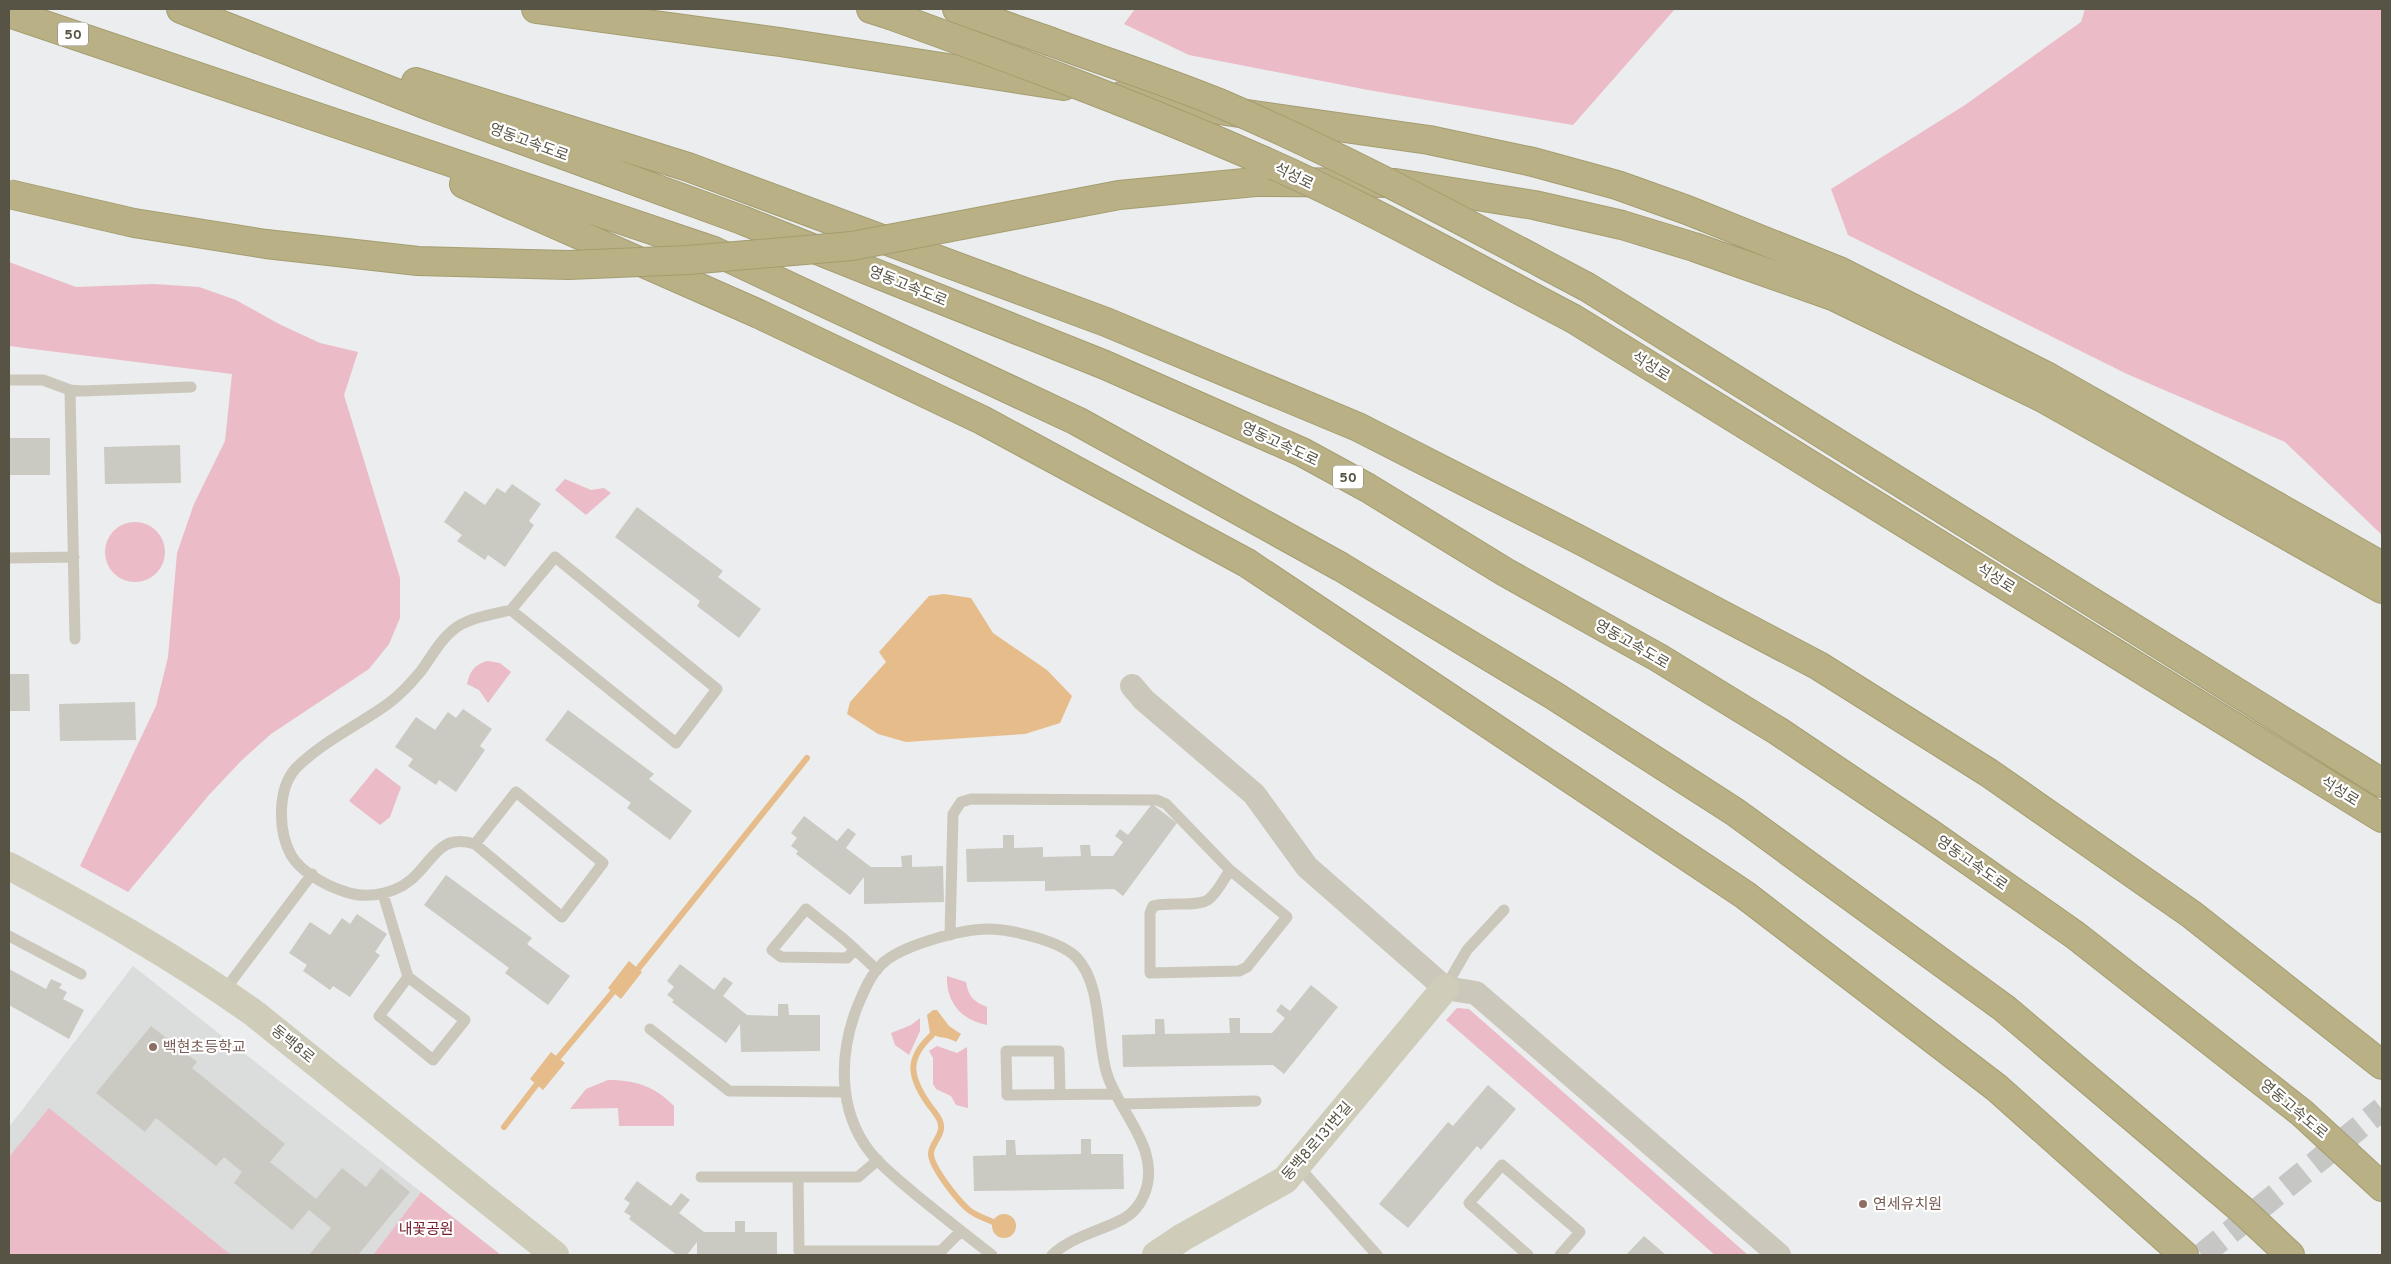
<svg xmlns="http://www.w3.org/2000/svg" width="2391" height="1264" viewBox="0 0 2391 1264" font-family="Overpass,'Noto Sans KR',sans-serif">
  <style>
    .education { fill: #dbdcdc }
    .green { fill: #ebbbc8 }
    .water { fill: #e6bc8a }
    .lines { fill: none; stroke-linecap: round; stroke-linejoin: round }
    .stream { stroke: #e6bc8a; stroke-width: 6 }
    .building { fill: #cbcac2 }
    .street-tunnel { stroke: #c6c7c4; stroke-width: 24; stroke-dasharray: 24 12; stroke-linecap: butt }
    .highway-casing { stroke: #a49d70; stroke-width: 30 }
    .lane { stroke: #cbc7ba; stroke-width: 11 }
    .street { stroke: #cbc7ba; stroke-width: 24 }
    .secondary { stroke: #cfccba; stroke-width: 28 }
    .highway { stroke: #b9b185; stroke-width: 28 }
    .highway-bridge-casing { stroke: #a49d70; stroke-width: 30; stroke-linecap: butt }
    .highway-bridge { stroke: #b9b185; stroke-width: 28 }
    .education-dot { fill: #8d6e63; stroke: #fff; stroke-width: 2 }
    .labels { text-anchor: middle; stroke-width: 4.5; stroke-linejoin: round; paint-order: stroke }
    .shield { fill: #fff; stroke: #8a877d; stroke-width: 1 }
    .shield-label { font-size: 14px; font-weight: bold; fill: #585445 }
    .street-label { font-size: 15px; fill: #585445; stroke: #fff }
    .education-label { font-size: 15px; fill: #785e54; stroke: #fff; text-anchor: start }
    .park-label { font-size: 15px; fill: #741b2a; stroke: #fff }
  </style>
  <rect width="100%" height="100%" fill="#ebedee"/>
  <path class="education" d="M 133,966 L 421,1192 L 373,1255 L 9,1255 L 9,1127 Z"/>
  <path class="green" d="M 1135,9 L 1675,9 L 1573,125 L 1368,90 L 1189,55 L 1124,24 Z
    M 2085,9 L 2382,9 L 2382,535 L 2285,442 L 2127,374 L 1848,235 L 1831,189 L 1965,105 L 2081,22 Z
    M 9,262 L 76,287 L 154,284 L 199,287 L 236,300 L 279,324 L 320,343 L 358,352 L 344,395 L 400,578 L 400,618 L 389,644 L 369,669 L 271,734 L 242,760 L 208,796 L 128,892 L 80,866 L 156,706 L 168,657 L 177,553 L 194,504 L 225,441 L 232,374 L 9,346 Z
    M 565,479 L 591,490 L 604,488 L 611,493 L 586,515 L 555,490 Z
    M105 552a30 30 0 1 1 60 0a30 30 0 1 1-60 0Z
    M 487,661 L 500,663 L 511,672 L 488,703 L 479,690 L 467,684 C 470,671 474,665 487,661 Z
    M 376,768 L 401,787 L 390,817 L 380,825 L 349,801 Z
    M 947,976 L 966,982 C 968,996 974,1002 987,1007 L 987,1025 C 961,1020 946,1002 947,976 Z
    M 1457,1008 L 1469,1009 L 1748,1255 L 1715,1255 L 1446,1020 Z
    M 920,1018 L 920,1031 L 909,1055 L 895,1045 L 891,1033 L 911,1025 Z
    M 937,1046 L 957,1053 L 967,1047 L 968,1108 L 956,1105 L 951,1096 L 936,1089 L 933,1084 L 933,1058 L 929,1051 Z
    M 608,1080 C 634,1080 655,1086 674,1106 L 674,1126 L 619,1126 L 618,1108 L 570,1109 L 586,1089 Z
    M 49,1108 L 231,1255 L 9,1255 L 9,1157 Z
    M 421,1192 L 501,1255 L 373,1255 Z"/>
  <path class="water" d="M 944,594 L 971,598 L 993,633 L 1047,670 L 1072,696 L 1060,723 L 1025,734 L 906,742 L 878,734 L 847,714 L 850,702 L 886,662 L 879,652 L 929,596 Z
    M 629,961 L 642,972 L 621,999 L 608,988 Z
    M 933,1010 L 937,1010 L 949,1026 L 961,1034 L 956,1042 C 947,1036 938,1039 930,1033 L 927,1015 Z
    M 551,1052 L 565,1063 L 543,1090 L 530,1079 Z
    M992 1226a12 12 0 1 1 24 0a12 12 0 1 1-24 0Z"/>
  <g class="lines">
    <path class="stream" d="M 638,969 L 807,758
      M 932,1035 C 907,1058 909,1075 927,1102 C 931,1108 937,1114 940,1121 C 945,1134 932,1142 931,1153 C 930,1166 959,1202 969,1210 C 976,1216 985,1218 993,1222
      M 558,1058 L 613,992
      M 504,1127 L 537,1084"/>
  </g>
  <path class="building" d="M 9,438 L 50,438 L 50,475 L 9,475 Z
    M 180,445 L 181,483 L 105,484 L 104,447 Z
    M 512,484 L 541,504 L 529,521 L 534,525 L 505,567 L 488,555 L 485,560 L 457,541 L 462,535 L 444,522 L 465,491 L 485,505 L 497,488 L 505,493 Z
    M 637,507 L 723,571 L 718,577 L 761,609 L 739,638 L 697,606 L 700,601 L 615,537 Z
    M 9,674 L 29,674 L 30,711 L 9,711 Z
    M 135,702 L 136,740 L 60,741 L 59,704 Z
    M 463,709 L 492,729 L 480,746 L 485,750 L 456,792 L 439,780 L 436,785 L 408,766 L 413,759 L 395,747 L 416,717 L 435,730 L 448,712 L 456,718 Z
    M 568,710 L 654,774 L 649,779 L 692,811 L 670,840 L 627,808 L 631,803 L 545,740 Z
    M 1152,804 L 1177,823 L 1123,896 L 1114,889 L 1045,891 L 1045,881 L 967,882 L 966,849 L 1003,848 L 1003,835 L 1014,835 L 1014,848 L 1043,847 L 1043,857 L 1081,856 L 1080,845 L 1090,845 L 1091,856 L 1113,856 L 1123,842 L 1115,836 L 1120,829 L 1128,835 Z
    M 804,816 L 837,841 L 848,828 L 856,834 L 846,848 L 871,867 L 902,867 L 901,856 L 912,855 L 912,867 L 943,866 L 944,902 L 864,904 L 864,877 L 850,895 L 796,854 L 798,851 L 791,846 L 797,838 L 791,833 Z
    M 446,875 L 532,938 L 527,944 L 570,976 L 548,1005 L 505,973 L 509,968 L 424,905 Z
    M 357,914 L 387,934 L 375,952 L 380,955 L 350,997 L 333,986 L 330,990 L 303,971 L 307,965 L 289,953 L 310,922 L 330,935 L 342,918 L 350,924 Z
    M 680,964 L 714,990 L 724,977 L 733,983 L 723,996 L 747,1015 L 778,1016 L 778,1004 L 788,1004 L 789,1015 L 820,1015 L 820,1051 L 741,1052 L 740,1024 L 726,1043 L 672,1002 L 674,1000 L 667,995 L 674,987 L 667,981 Z
    M 9,969 L 46,989 L 51,979 L 62,984 L 59,988 L 67,992 L 63,999 L 84,1010 L 69,1039 L 9,1005 Z
    M 1311,985 L 1338,1007 L 1284,1074 L 1273,1065 L 1123,1067 L 1122,1035 L 1155,1034 L 1155,1019 L 1164,1019 L 1165,1034 L 1230,1033 L 1229,1018 L 1240,1018 L 1240,1033 L 1272,1033 L 1285,1018 L 1276,1011 L 1281,1004 L 1290,1011 Z
    M 151,1026 L 197,1062 L 192,1068 L 285,1144 L 270,1162 L 316,1199 L 342,1168 L 366,1187 L 381,1168 L 410,1192 L 358,1255 L 309,1255 L 331,1228 L 309,1210 L 292,1230 L 234,1183 L 242,1172 L 224,1157 L 216,1166 L 156,1118 L 145,1132 L 96,1093 Z
    M 1488,1085 L 1516,1109 L 1481,1150 L 1477,1146 L 1408,1228 L 1379,1204 L 1448,1122 L 1453,1126 Z
    M 1081,1139 L 1091,1139 L 1091,1154 L 1123,1154 L 1124,1189 L 974,1191 L 973,1156 L 1006,1155 L 1006,1140 L 1015,1140 L 1016,1155 L 1081,1154 Z
    M 637,1181 L 671,1206 L 681,1193 L 690,1200 L 679,1213 L 704,1232 L 735,1232 L 735,1221 L 745,1221 L 745,1232 L 777,1232 L 777,1255 L 697,1255 L 697,1242 L 687,1255 L 677,1255 L 629,1219 L 631,1216 L 624,1212 L 630,1203 L 624,1199 Z
    M 1644,1236 L 1666,1255 L 1626,1255 Z"/>
  <g class="lines">
    <path class="street-tunnel" d="M 2202,1255 L 2382,1109"/>
    <defs>
      <path id="highway" d="M 181,9 L 432,107 L 742,220 L 1105,365 L 1302,452 L 1368,488 L 1505,572 L 1659,658 L 1778,731 L 1928,832 L 2075,935 L 2200,1033 L 2302,1113 L 2382,1187
        M 536,9 L 780,42 L 1064,86
        M 871,9 L 890,15
        M 957,9 L 1049,41
        M 9,13 L 714,251 L 1077,421 L 1341,567 L 1553,695 L 1735,812 L 2004,1008 L 2241,1209 L 2290,1255
        M 416,82 L 688,167 L 1106,322 L 1358,427 L 1578,539 L 1819,666 L 1989,773 L 2191,914 L 2382,1065
        M 1121,96 L 1429,140 L 1533,162 L 1617,185 L 1687,210 L 1839,271 L 2048,377 L 2382,566
        M 1255,182 L 1395,183 L 1534,205 L 1622,225 L 1694,247 L 1833,296 L 2043,398 L 2382,589
        M 464,184 L 759,314 L 982,420 L 1247,563 L 1745,895 L 1997,1088 L 2184,1255
        M 1587,287 L 2382,783
        M 1574,319 L 2382,818"/>
    </defs>
    <use href="#highway" class="highway-casing"/>
    <path class="lane" d="M 9,380 L 43,380 L 70,390 L 82,391 L 191,387
      M 70,390 L 75,639
      M 9,558 L 74,557
      M 475,844 L 516,792 L 603,863 L 562,917 L 475,844 C 444,835 437,852 419,872 C 401,893 369,901 343,891 C 325,885 301,872 291,855 C 278,831 277,789 296,768 C 323,741 359,725 389,703 C 401,694 412,682 421,671 C 432,656 441,638 457,627 C 472,617 494,614 511,610 L 676,743 L 717,689 L 555,557 L 511,610
      M 383,894 L 408,977 L 379,1016 L 433,1060 L 465,1020 L 408,977
      M 950,935 L 953,814 L 961,802 L 971,799 L 1157,800 L 1166,804 L 1230,870 L 1287,917 L 1247,967 L 1239,971 L 1150,973 L 1150,913 L 1153,906 C 1168,901 1198,908 1209,899 C 1217,893 1224,879 1230,870
      M 9,936 L 81,974
      M 855,949 L 847,958 L 781,957 L 772,950 L 806,909 L 845,940 L 877,970
      M 1445,988 L 1467,950 L 1504,910
      M 224,991 L 312,874
      M 650,1029 L 729,1091 L 845,1092
      M 1060,1094 L 1059,1051 L 1006,1051 L 1007,1095 L 1116,1094
      M 1122,1104 L 1256,1101
      M 1298,1166 L 1377,1255
      M 701,1177 L 858,1177 L 878,1160
      M 798,1177 L 799,1251 L 941,1251 L 961,1231
      M 992,1255 C 966,1235 941,1215 915,1194 C 900,1181 883,1168 870,1152 C 837,1110 839,1052 858,1005 C 864,991 871,974 882,964 C 900,946 961,929 988,929 C 1011,929 1060,941 1076,957 C 1103,985 1096,1039 1107,1074 C 1119,1113 1163,1150 1144,1195 C 1140,1205 1132,1214 1123,1219 C 1098,1232 1073,1236 1052,1255
      M 1528,1255 L 1469,1203 L 1502,1165 L 1580,1232 L 1560,1255"/>
    <path class="street" d="M 1132,686 L 1144,700 L 1254,794 L 1307,867 L 1445,988 L 1476,993 L 1779,1255"/>
    <path class="secondary" d="M 9,866 C 93,911 177,958 255,1014 L 555,1255
      M 1156,1255 L 1183,1237 L 1285,1180 L 1445,988"/>
    <use href="#highway" class="highway"/>
    <defs>
      <path id="highway-bridge" d="M 890,15 C 1011,59 1131,103 1248,154 C 1360,202 1467,263 1574,319
        M 1049,41 C 1105,62 1163,80 1219,103 C 1345,157 1466,223 1587,287
        M 9,194 L 134,223 L 266,244 L 418,261 L 569,265 L 688,260 L 852,246 L 1119,195 L 1255,182"/>
    </defs>
    <use href="#highway-bridge" class="highway-bridge-casing"/>
    <use href="#highway-bridge" class="highway-bridge"/>
  </g>
  <g class="education-dot">
    <circle cx="153" cy="1047" r="5"/>
    <circle cx="1863" cy="1204" r="5"/>
  </g>
  <g class="labels">
    <g class="shield">
      <rect x="58" y="22.5" width="30" height="23" rx="4"/>
      <rect x="1333" y="465.5" width="30" height="23" rx="4"/>
    </g>
    <g class="shield-label">
      <text x="73" y="39">50</text>
      <text x="1348" y="482">50</text>
    </g>
    <g class="street-label">
      <text transform="translate(529 142) rotate(20)" y="5">영동고속도로</text>
      <text transform="translate(1294 176) rotate(26)" y="5">석성로</text>
      <text transform="translate(908 286) rotate(22)" y="5">영동고속도로</text>
      <text transform="translate(1651 366) rotate(32)" y="5">석성로</text>
      <text transform="translate(1280 444) rotate(25)" y="5">영동고속도로</text>
      <text transform="translate(1996 578) rotate(32)" y="5">석성로</text>
      <text transform="translate(1632 644) rotate(30)" y="5">영동고속도로</text>
      <text transform="translate(2340 791) rotate(32)" y="5">석성로</text>
      <text transform="translate(1972 863) rotate(35)" y="5">영동고속도로</text>
      <text transform="translate(293 1044) rotate(39)" y="5">동백8로</text>
      <text transform="translate(2294 1109) rotate(40)" y="5">영동고속도로</text>
      <text transform="translate(1317 1141) rotate(-49)" y="5">동백8로131번길</text>
    </g>
    <g class="education-label">
      <text x="163" y="1052">백현초등학교</text>
      <text x="1873" y="1209">연세유치원</text>
    </g>
    <g class="park-label">
      <text x="426" y="1234">내꽃공원</text>
    </g>
  </g>
  <rect width="2391" height="1264" fill="none" stroke="#585445" stroke-width="20"/>
</svg>
